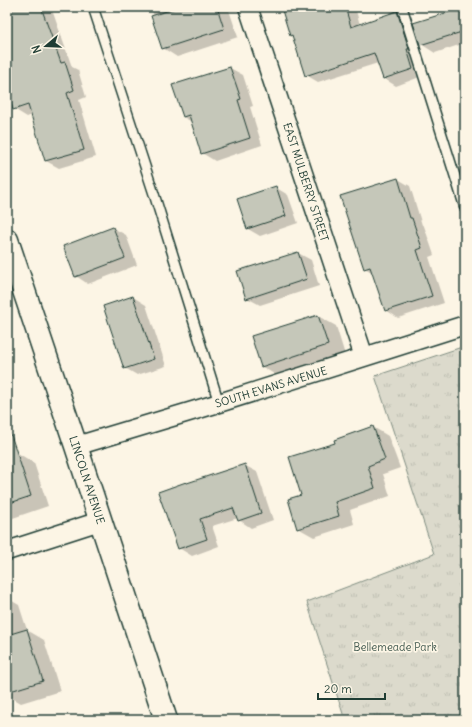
<svg xmlns="http://www.w3.org/2000/svg" width="472" height="727" viewBox="0 0 472 727" font-family="Delius,sans-serif">
  <style>
    .park { fill: url(#park-tufts); stroke: #7e8c80 }
    .shadow { fill: #0003 }
    .building { fill: #c5c7b9; stroke: #1f3d34 }
    .lines { fill: none; stroke-linecap: round; stroke-linejoin: round }
    .service-casing { stroke: #1f3d34; stroke-width: 12 }
    .minor-casing { stroke: #1f3d34; stroke-width: 21 }
    .tertiary-casing { stroke: #1f3d34; stroke-width: 25 }
    .service { stroke: #fcf5e5; stroke-width: 9 }
    .minor { stroke: #fcf5e5; stroke-width: 18 }
    .tertiary { stroke: #fcf5e5; stroke-width: 22 }
    .labels { text-anchor: middle; stroke-width: 3.5; stroke-linejoin: round; paint-order: stroke }
    .street-label { font-size: 11px; fill: #1f3d34; stroke: #fcf5e5 }
    .park-label { font-size: 11px; fill: #455c52; stroke: #fcf5e5 }
  </style>
  <defs>
    <pattern id="park-tufts" width="24" height="20" patternUnits="userSpaceOnUse"><rect width="24" height="20" fill="#dcdacc"/><path d="M3 7l-1-3M5 7V3M7 7l1-3M15 17l-1-3M17 17v-4M19 17l1-3" fill="none" stroke="#bcbcb0"/></pattern>
  </defs>
  <rect width="100%" height="100%" fill="#fcf5e5"/>
  <filter id="ink" filterUnits="userSpaceOnUse"><feTurbulence type="fractalNoise" baseFrequency=".025" numOctaves="2"/><feDisplacementMap in="SourceGraphic" scale="8" xChannelSelector="R" yChannelSelector="G"/><feConvolveMatrix kernelMatrix="1 2 1 2 8 2 1 2 1" color-interpolation-filters="sRGB"/></filter>
  <g filter="url(#ink)">
    <path class="park" d="M 465,346 L 465,720 L 345,720 L 307,602 L 434,554 L 375,376 Z"/>
    <path class="shadow" d="M 7,7 L 51,7 L 72,67 L 78,70 L 86,97 L 79,100 L 96,157 L 59,168 L 46,161 L 32,115 L 27,117 L 14,109 L 7,87 Z
      M 151,7 L 228,7 L 238,37 L 177,57 L 163,48 Z
      M 282,7 L 355,7 L 360,25 L 397,13 L 409,20 L 425,75 L 396,86 L 383,78 L 378,63 L 318,82 L 306,75 L 294,37 L 290,35 Z
      M 462,7 L 465,7 L 465,43 L 435,53 L 421,44 L 463,9 Z
      M 230,68 L 243,75 L 253,106 L 250,107 L 262,145 L 215,161 L 202,153 L 192,122 L 183,117 L 173,85 Z
      M 398,179 L 410,186 L 422,225 L 424,226 L 434,255 L 429,257 L 444,303 L 398,318 L 386,310 L 373,273 L 365,268 Z
      M 275,187 L 288,195 L 298,223 L 260,236 L 248,229 L 238,200 Z
      M 113,228 L 126,235 L 137,265 L 88,284 L 76,276 Z
      M 298,253 L 311,260 L 319,286 L 260,305 L 247,298 Z
      M 133,297 L 146,305 L 166,366 L 137,375 L 125,368 Z
      M 318,316 L 336,326 L 345,355 L 279,377 L 261,366 Z
      M 373,427 L 388,436 L 400,468 L 383,474 L 390,496 L 350,510 L 354,524 L 314,537 L 298,528 L 302,496 L 337,444 Z
      M 16,452 L 34,463 L 48,506 L 7,520 L 7,455 Z
      M 244,465 L 257,472 L 273,520 L 251,528 L 239,520 L 238,518 L 212,526 L 219,546 L 192,556 L 179,548 L 187,484 Z
      M 7,598 L 19,605 L 27,630 L 44,640 L 60,691 L 21,703 L 7,695 Z"/>
    <path class="building" d="M 7,7 L 41,7 L 61,63 L 65,62 L 74,90 L 67,93 L 84,150 L 45,161 L 28,105 L 13,110 L 7,90 Z
      M 179,7 L 217,7 L 224,29 L 162,49 L 151,16 Z
      M 281,7 L 345,7 L 351,27 L 397,11 L 409,49 L 407,49 L 413,69 L 383,79 L 374,53 L 305,76 L 292,35 L 290,36 Z
      M 465,7 L 465,31 L 420,45 L 413,23 Z
      M 230,67 L 241,99 L 238,100 L 250,138 L 201,154 L 189,115 L 183,117 L 172,85 Z
      M 398,178 L 410,218 L 412,218 L 422,248 L 417,250 L 432,296 L 385,311 L 370,267 L 364,269 L 340,196 Z
      M 276,186 L 286,216 L 247,229 L 237,199 Z
      M 113,227 L 125,258 L 75,277 L 63,246 Z
      M 298,252 L 307,279 L 246,299 L 237,271 Z
      M 133,296 L 154,359 L 124,369 L 103,306 Z
      M 318,315 L 328,345 L 261,367 L 251,336 Z
      M 373,426 L 385,459 L 368,466 L 375,488 L 335,502 L 339,516 L 297,529 L 288,499 L 301,495 L 289,457 L 335,443 L 334,440 Z
      M 7,435 L 11,435 L 31,496 L 7,504 Z
      M 245,464 L 261,513 L 238,521 L 233,508 L 200,519 L 207,539 L 178,549 L 158,492 L 186,482 L 187,483 Z
      M 27,629 L 43,681 L 7,692 L 7,635 Z"/>
    <g class="lines">
      <defs>
        <path id="service" d="M 93,7 L 154,194 L 219,403
          M 402,7 L 465,208"/>
        <path id="minor" d="M 248,7 L 364,357
          M 76,446 L 219,403 L 465,325
          M 7,551 L 100,521"/>
        <path id="tertiary" d="M 7,240 L 76,446 L 166,720"/>
      </defs>
      <use href="#service" class="service-casing"/>
      <use href="#minor" class="minor-casing"/>
      <use href="#tertiary" class="tertiary-casing"/>
      <use href="#service" class="service"/>
      <use href="#minor" class="minor"/>
      <use href="#tertiary" class="tertiary"/>
    </g>
  </g>
  <g class="labels">
    <g class="street-label">
      <text transform="translate(306 182) rotate(72)" y="4">EAST MULBERRY STREET</text>
      <text transform="translate(271 387) rotate(-17)" y="4">SOUTH EVANS AVENUE</text>
      <text transform="translate(87 480) rotate(72)" y="4">LINCOLN AVENUE</text>
    </g>
    <g class="park-label">
      <text x="395" y="651">Bellemeade Park</text>
    </g>
  </g>
  <rect width="472" height="727" fill="none" stroke="#fcf5e5" stroke-width="24"/>
  <rect x="12" y="12" width="448" height="703" fill="none" stroke="#1f3d34" stroke-width="1.5" filter="url(#ink)"/>
  <g transform="translate(46 46) rotate(251)" stroke="#fcf5e5" stroke-width="3" paint-order="stroke">
  <path d="M0-3L7 15L0 10L-7 15Z" fill="#1f3d34"/>
  <text y="-6" font-size="11" font-weight="bold" text-anchor="middle" fill="#1f3d34">N</text>
  </g>
  <path d="M318 693v6h67v-6" fill="none" stroke="#1f3d34" stroke-width="2"/>
  <text x="324" y="693" font-size="12" fill="#1f3d34" stroke="#fcf5e5" stroke-width="3" paint-order="stroke">20 m</text>
</svg>
